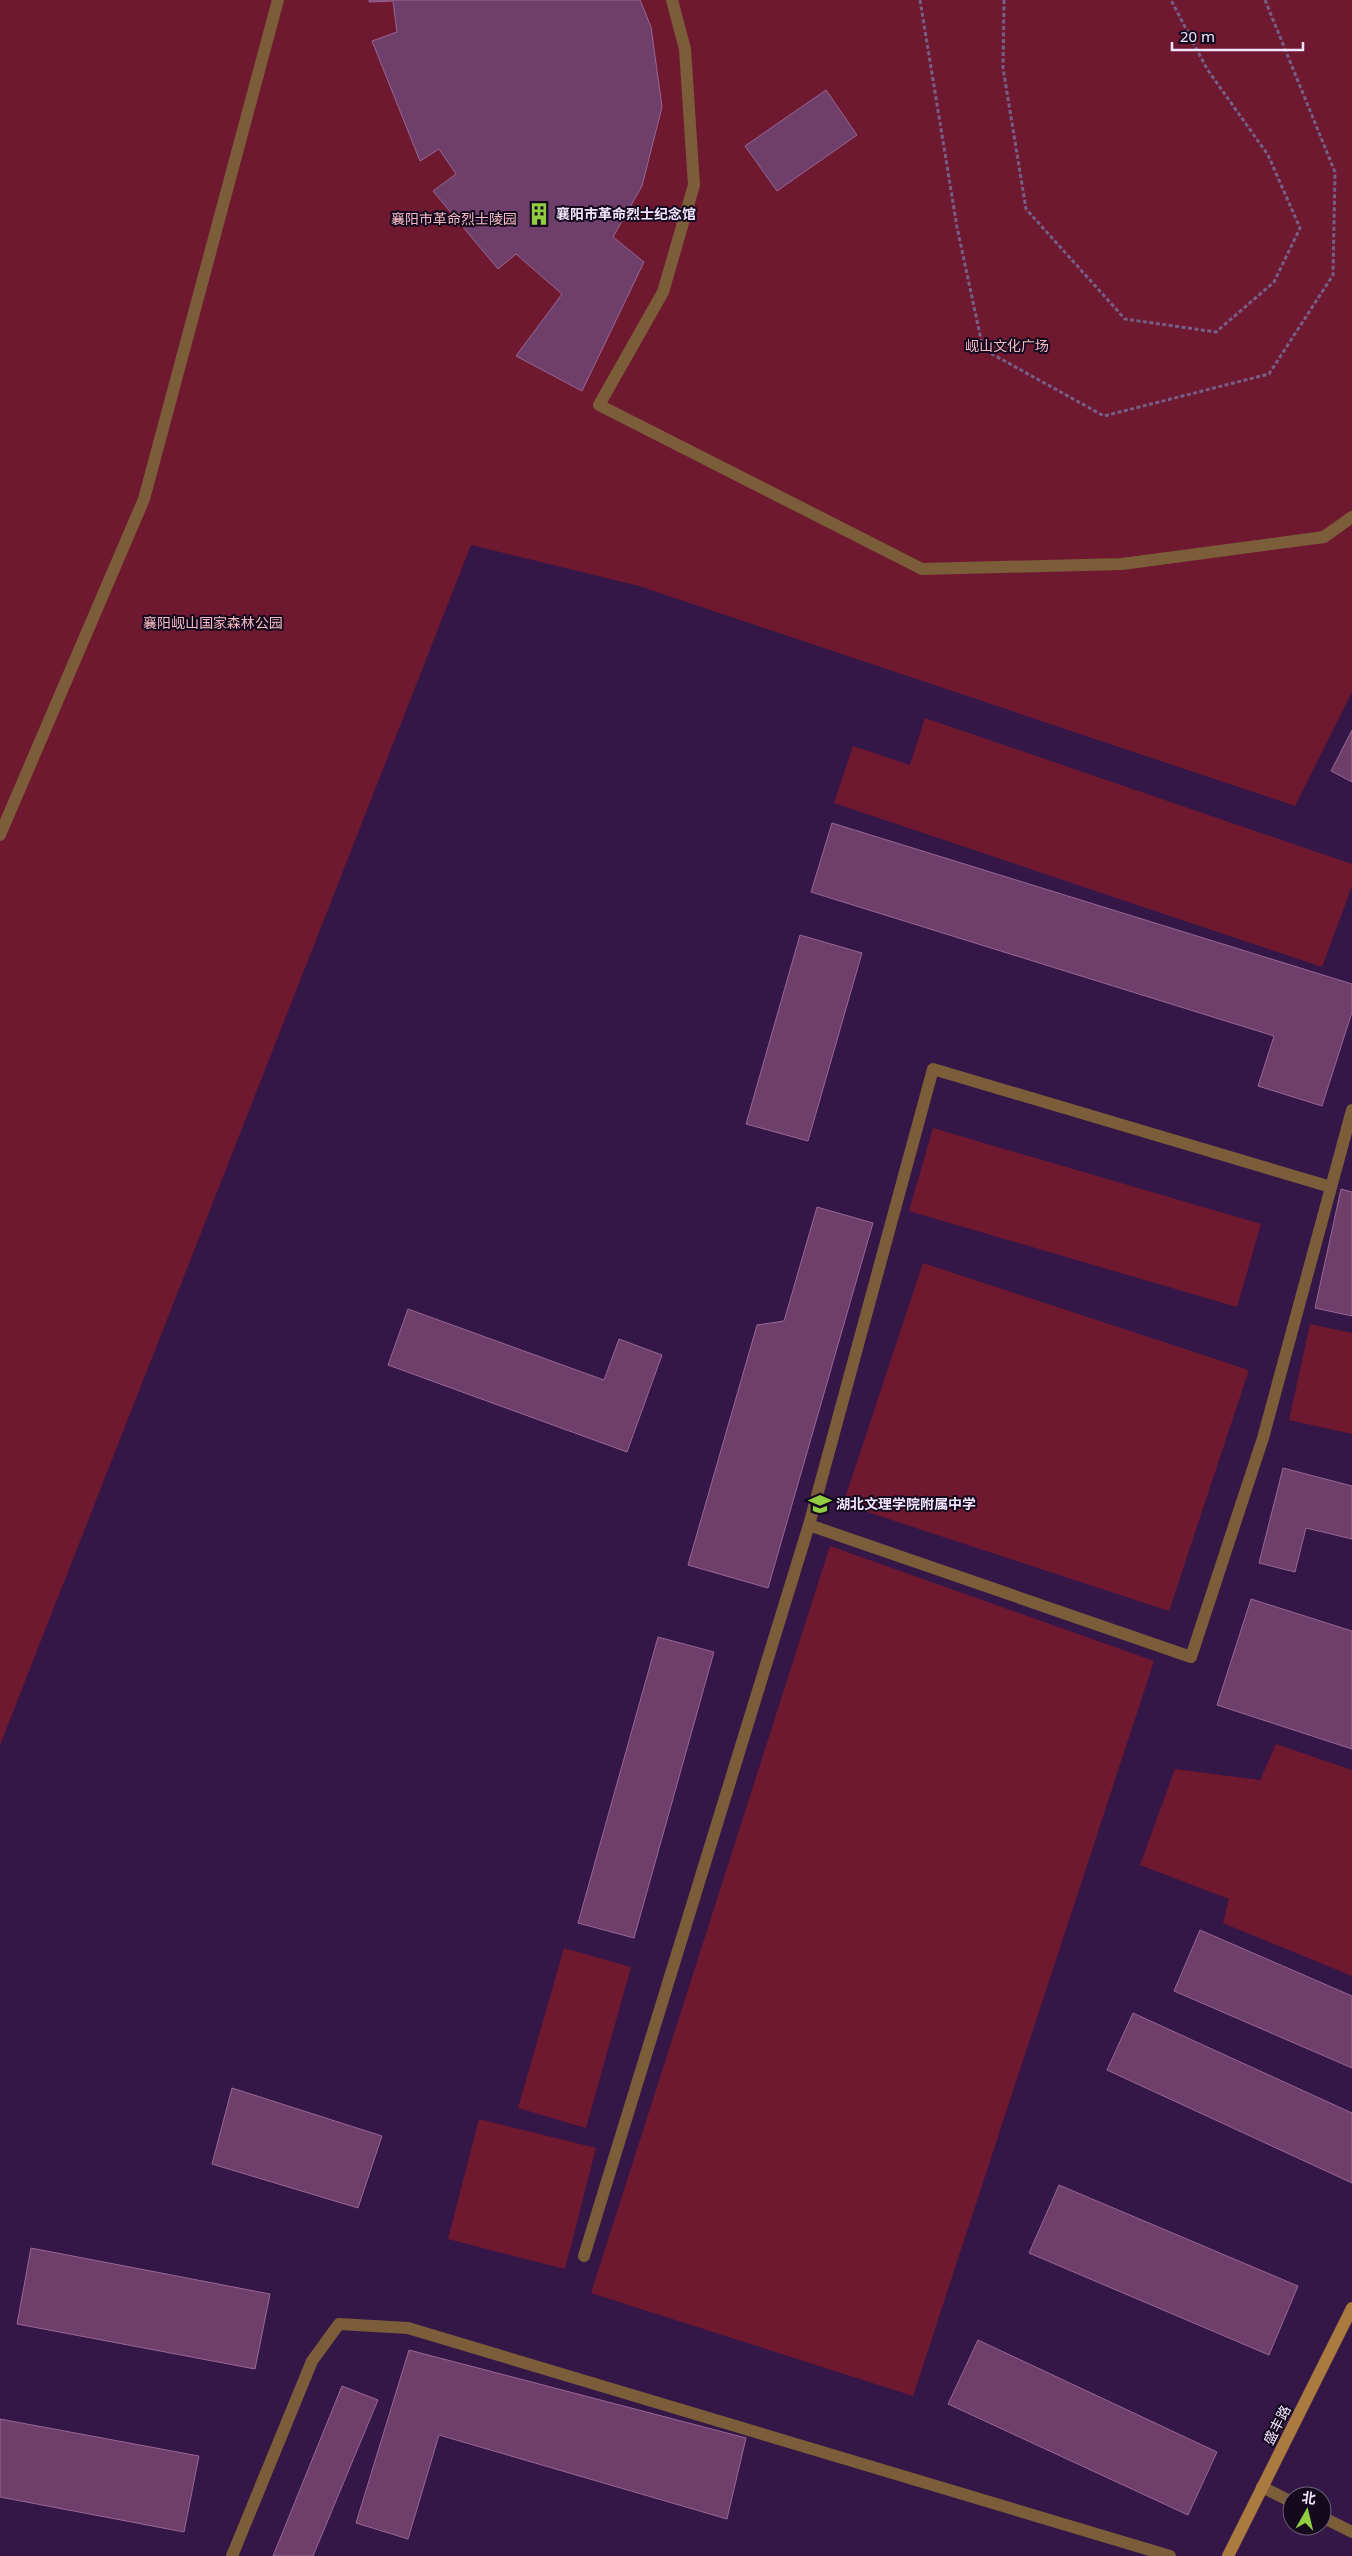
<svg xmlns="http://www.w3.org/2000/svg" width="1352" height="2556" viewBox="0 0 1352 2556" font-family="'Noto Sans','Noto Sans SC',sans-serif">
  <style>
    .green { fill: #6f1930 }
    .building { fill: #6e3f6a; stroke: #996794 }
    .lines { fill: none; stroke-linecap: round; stroke-linejoin: round }
    .path { stroke: #765e87; stroke-width: 3; stroke-dasharray: 4 2.5; stroke-linecap: butt }
    .lane { stroke: #7b5d3a; stroke-width: 12 }
    .street { stroke: #7b5d3a; stroke-width: 12 }
    .secondary { stroke: #aa7a40; stroke-width: 12 }
    .labels { text-anchor: middle; stroke-width: 4; stroke-linejoin: round; paint-order: stroke }
    .poi-label { font-size: 14px; font-weight: bold; fill: #f2e5fe; stroke: #15091e; text-anchor: start }
    .park-label { font-size: 14px; fill: #f6bcc3; stroke: #15091e }
    .street-label { font-size: 14px; fill: #f2e5fe; stroke: #15091e }
  </style>
  <rect width="100%" height="100%" fill="#341647"/>
  <path class="green" d="M 0,0 L 1352,0 L 1352,692 L 1295,806 L 639,586 L 471,545 L 0,1745 Z
    M 925,718 L 1352,864 L 1352,886 L 1322,967 L 834,803 L 853,746 L 910,765 Z
    M 933,1128 L 1261,1224 L 1237,1307 L 909,1211 Z
    M 923,1263 L 1249,1370 L 1169,1611 L 843,1504 Z
    M 1310,1324 L 1352,1333 L 1352,1434 L 1289,1420 Z
    M 830,1546 L 1154,1661 L 913,2396 L 591,2293 Z
    M 1276,1744 L 1352,1770 L 1352,1976 L 1223,1923 L 1229,1899 L 1140,1865 L 1175,1769 L 1260,1780 Z
    M 564,1948 L 631,1967 L 586,2128 L 518,2108 Z
    M 479,2119 L 596,2148 L 565,2269 L 448,2239 Z"/>
  <path class="building" d="M 369,0 L 640,0 L 651,27 L 662,107 L 642,186 L 613,237 L 644,262 L 582,391 L 516,356 L 562,294 L 516,254 L 498,269 L 433,191 L 456,174 L 439,149 L 420,161 L 372,41 L 397,32 L 393,1 L 369,2 Z
    M 826,90 L 857,135 L 777,191 L 745,146 Z
    M 1352,730 L 1352,782 L 1331,771 Z
    M 832,823 L 1352,984 L 1352,1012 L 1322,1106 L 1258,1086 L 1274,1036 L 811,892 Z
    M 800,935 L 862,953 L 808,1141 L 746,1124 Z
    M 1341,1189 L 1352,1192 L 1352,1316 L 1315,1308 Z
    M 817,1207 L 873,1223 L 768,1588 L 688,1565 L 757,1325 L 784,1321 Z
    M 408,1309 L 604,1380 L 619,1339 L 662,1355 L 627,1452 L 388,1365 Z
    M 1283,1468 L 1352,1486 L 1352,1539 L 1306,1528 L 1295,1572 L 1259,1563 Z
    M 1251,1599 L 1352,1631 L 1352,1749 L 1217,1705 Z
    M 658,1637 L 714,1652 L 634,1938 L 578,1923 Z
    M 1200,1930 L 1352,1996 L 1352,2068 L 1174,1991 Z
    M 1133,2013 L 1352,2113 L 1352,2183 L 1107,2070 Z
    M 232,2088 L 382,2136 L 358,2208 L 212,2164 Z
    M 1059,2185 L 1298,2286 L 1269,2355 L 1029,2253 Z
    M 31,2248 L 270,2294 L 255,2369 L 17,2324 Z
    M 978,2340 L 1217,2452 L 1188,2515 L 948,2404 Z
    M 409,2350 L 746,2438 L 727,2519 L 439,2435 L 408,2539 L 356,2523 Z
    M 342,2386 L 378,2400 L 313,2556 L 273,2556 Z
    M 0,2419 L 199,2456 L 184,2532 L 0,2497 Z"/>
  <g class="lines">
    <path class="path" d="M 920,0 L 957,227 L 983,349 L 1104,416 L 1269,374 L 1333,275 L 1335,172 L 1265,0
      M 1004,0 L 1003,68 L 1026,209 L 1125,319 L 1216,332 L 1274,282 L 1300,228 L 1268,155 L 1207,69 L 1171,0"/>
    <path class="lane" d="M 1331,1187 L 933,1069 L 809,1525 L 1191,1657 L 1263,1438 L 1352,1110
      M 584,2256 L 809,1525
      M 1262,2487 L 1292,2502
      M 1322,2517 L 1352,2532"/>
    <path class="street" d="M 672,0 L 685,49 L 694,185 L 663,292 L 599,405 L 922,569 L 1122,564 L 1324,537 L 1352,517
      M 0,835 L 144,499 L 278,0
      M 232,2556 L 312,2361 L 339,2324 L 408,2328 L 1170,2556"/>
    <path class="secondary" d="M 1228,2556 L 1352,2308"/>
  </g>
  <defs>
    <symbol id="building-bare" viewBox="-9 -9 18 18"><path d="M-4-6H4V6H1V3H-1V6H-4ZM-2.5-4.3h1.7v1.8h-1.7ZM.8-4.3h1.7v1.8H.8ZM-2.5-1h1.7V.8h-1.7ZM.8-1h1.7V.8H.8Z" fill="#91cd40" stroke="#15091e" stroke-width="2.5" paint-order="stroke"/></symbol>
    <symbol id="school-bare" viewBox="-9 -9 18 18"><path d="M0-5L7-2L0 1L-7-2ZM-4 1L0 2.5L4 1V4Q0 6-4 4Z" fill="#91cd40" stroke="#15091e" stroke-width="2.5" paint-order="stroke"/></symbol>
  </defs>
  <g fill-rule="evenodd">
    <use href="#building-bare" x="523" y="198" width="32" height="32"/>
    <use href="#school-bare" x="804" y="1488" width="32" height="32"/>
  </g>
  <g class="labels">
    <g class="poi-label">
      <text x="556" y="219">襄阳市革命烈士纪念馆</text>
      <text x="836" y="1509">湖北文理学院附属中学</text>
    </g>
    <g class="park-label">
      <text x="454" y="224">襄阳市革命烈士陵园</text>
      <text x="1007" y="351">岘山文化广场</text>
      <text x="213" y="628">襄阳岘山国家森林公园</text>
    </g>
    <g class="street-label">
      <text transform="translate(1277 2425) rotate(-63)" y="5">盛丰路</text>
    </g>
  </g>
  <g transform="translate(1307 2511) rotate(8)"><circle r="24" fill="#15091e" stroke="#6d6178"/>
  <path d="M0-4L9 19L0 12L-9 19Z" fill="#91cd40"/>
  <text y="-8" font-size="14" font-weight="bold" text-anchor="middle" fill="#f2e5fe">北</text>
  </g>
  <path d="M1172 42v8h131v-8" fill="none" stroke="#f2e5fe" stroke-width="2.5"/>
  <text x="1180" y="42" font-size="15" fill="#f2e5fe" stroke="#15091e" stroke-width="4" paint-order="stroke">20 m</text>
</svg>
